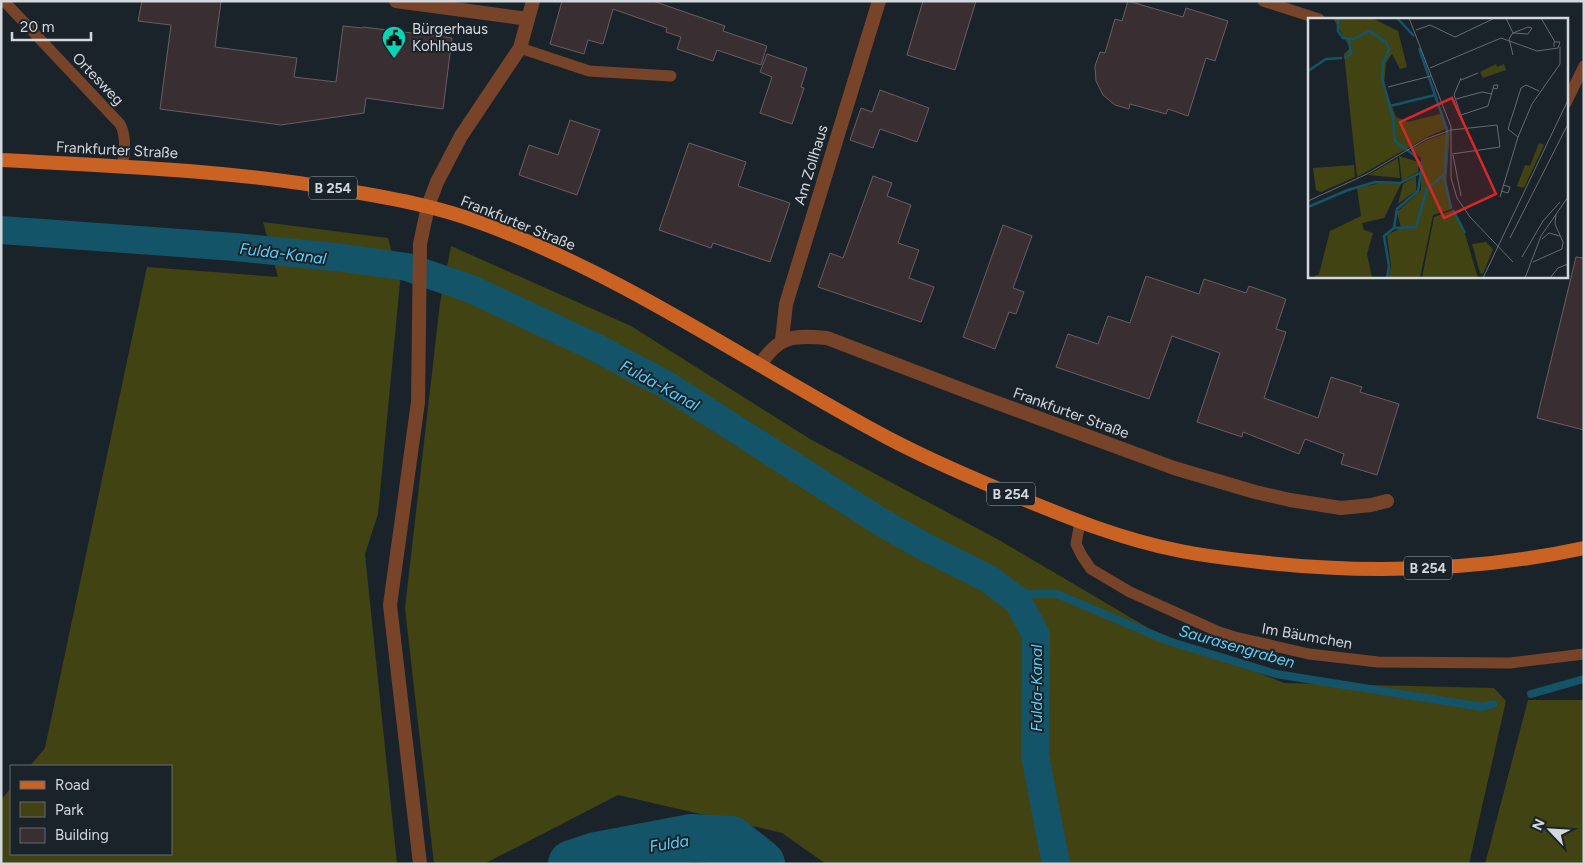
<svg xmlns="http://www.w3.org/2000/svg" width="1585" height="865" viewBox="0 0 1585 865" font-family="Figtree,sans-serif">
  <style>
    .green { fill: #414312 }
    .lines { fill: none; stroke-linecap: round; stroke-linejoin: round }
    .stream { stroke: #145469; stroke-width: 8 }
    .canal { stroke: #145469; stroke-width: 28 }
    .river { stroke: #145469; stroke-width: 48 }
    .building { fill: #392e32; stroke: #695d62 }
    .service { stroke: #77442a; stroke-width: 11 }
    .minor { stroke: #77442a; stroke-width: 14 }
    .tertiary { stroke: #77442a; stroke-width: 14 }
    .primary { stroke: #ca6223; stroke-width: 14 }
    .labels { text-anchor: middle; stroke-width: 4; stroke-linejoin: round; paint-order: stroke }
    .shield { fill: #1b232a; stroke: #9ca2a7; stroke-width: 1 }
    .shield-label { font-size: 14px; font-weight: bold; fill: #d3d8dd }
    .poi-label { font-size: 15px; fill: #d3d8dd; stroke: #1b232a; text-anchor: start }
    .street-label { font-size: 15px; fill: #d3d8dd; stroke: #1b232a }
    .water-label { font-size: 16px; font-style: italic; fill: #5dcef8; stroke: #1b232a }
    .inset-river { fill: none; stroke: #145469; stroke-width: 2.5 }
    .inset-road { fill: none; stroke: #656b72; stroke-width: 1 }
    .view { fill: #d62828; fill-opacity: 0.15; stroke: #d62828; stroke-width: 2.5 }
    .inset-edge { fill: none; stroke: #d3d8dd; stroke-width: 2.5 }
  </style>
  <rect width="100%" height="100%" fill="#1b232a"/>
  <path class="green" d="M 263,222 L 388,238 L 400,282 L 378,514 L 365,554 L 397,864 L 1,864 L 1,800 L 11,788 L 11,854 L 171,854 L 171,766 L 30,766 L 45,748 L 147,267 L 278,277 Z
    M 451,246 L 631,326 L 810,439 L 999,540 L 1150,629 L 1284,683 L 1494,688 L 1506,701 L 1469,864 L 826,864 L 782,833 L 618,795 L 484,864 L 434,864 L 405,608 L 440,303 Z
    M 1528,700 L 1584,700 L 1584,864 L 1485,864 Z"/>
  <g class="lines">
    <path class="stream" d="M 1009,594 L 1057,594 L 1168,641 L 1276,674 L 1482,707 L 1493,704
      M 1531,694 L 1584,679"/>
    <path class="canal" d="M 1,230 L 235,247 L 344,258 L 407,267 L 471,289 L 595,347 L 665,384 L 881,522 L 927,548 L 989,579 L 1018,601 L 1036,635 L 1035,755 L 1056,864"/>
    <path class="river" d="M 572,864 L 596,856 L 691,838 L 731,840 L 761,864"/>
  </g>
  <path class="building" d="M 142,1 L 221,1 L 215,47 L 297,58 L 294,77 L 336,82 L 343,26 L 362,28 L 363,27 L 452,38 L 443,109 L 366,98 L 364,113 L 281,125 L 160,109 L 171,25 L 138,21 Z
    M 562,1 L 653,1 L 725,26 L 723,31 L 767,46 L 761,65 L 717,50 L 713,61 L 677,49 L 681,37 L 666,32 L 667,28 L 613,9 L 603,44 L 588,40 L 584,54 L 550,44 Z
    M 923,1 L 976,1 L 955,70 L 907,55 Z
    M 1128,1 L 1183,17 L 1186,8 L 1228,21 L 1215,61 L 1206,58 L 1188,116 L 1168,109 L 1166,114 L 1130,104 L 1129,109 L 1115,105 L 1103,95 L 1096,81 L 1095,66 L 1100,52 L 1105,53 L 1115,19 L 1122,21 Z
    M 767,54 L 807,68 L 801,87 L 804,88 L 792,124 L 760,113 L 772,77 L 760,72 Z
    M 880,90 L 929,108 L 917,142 L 880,129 L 873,148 L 850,140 L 861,108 L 872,112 Z
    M 570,120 L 600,130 L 577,195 L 519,175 L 529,145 L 558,155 Z
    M 689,143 L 746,162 L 738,186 L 790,203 L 770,262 L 713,243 L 711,248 L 659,230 Z
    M 873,176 L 892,183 L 887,196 L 911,205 L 898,243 L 919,250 L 909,278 L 934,287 L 921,322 L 818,287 L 830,253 L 843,258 Z
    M 1003,225 L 1032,236 L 1013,288 L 1024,292 L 1016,314 L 1009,312 L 995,349 L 963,337 Z
    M 1576,257 L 1584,258 L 1584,430 L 1537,418 Z
    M 1146,276 L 1199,294 L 1204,279 L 1246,293 L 1249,286 L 1286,299 L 1276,329 L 1286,332 L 1264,398 L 1318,418 L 1331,377 L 1362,387 L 1360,392 L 1399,404 L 1377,475 L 1341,464 L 1344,454 L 1305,439 L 1299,454 L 1243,432 L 1242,437 L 1197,422 L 1220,353 L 1172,336 L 1149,399 L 1056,367 L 1068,334 L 1098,344 L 1108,316 L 1130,323 Z"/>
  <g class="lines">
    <path class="service" d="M 4,1 L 120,124 C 127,137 124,151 123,166
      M 1263,1 L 1319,19
      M 520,48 L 589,71 L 671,76
      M 1566,103 L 1584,66
      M 1080,522 L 1076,544 L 1082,556 L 1091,569 L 1130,592 L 1219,632 L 1235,637 L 1309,654 L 1378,662 L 1510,663 L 1584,654"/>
    <path class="minor" d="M 396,1 L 528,19
      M 428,206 L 437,182 L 461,136 L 520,48 L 533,1
      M 782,340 L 786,304 L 879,1
      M 760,365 C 779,335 794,335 827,338 L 984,398 L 1174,468 L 1255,492 L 1290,500 L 1341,508 L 1371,505 L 1387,501"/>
    <path class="tertiary" d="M 420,864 L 390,605 L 418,402 L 420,244 L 428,206"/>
    <path class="primary" d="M 1,160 C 116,166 230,170 343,190 C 390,198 437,206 481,223 C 625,275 754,367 888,438 C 930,460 974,479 1018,497 C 1069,518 1121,539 1176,550 C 1203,556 1231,559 1259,562 C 1367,574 1477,571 1584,548"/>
  </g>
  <defs>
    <symbol id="civic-pin" viewBox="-11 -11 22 30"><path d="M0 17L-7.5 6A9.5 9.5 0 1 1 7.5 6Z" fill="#07d5b6" stroke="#1b232a"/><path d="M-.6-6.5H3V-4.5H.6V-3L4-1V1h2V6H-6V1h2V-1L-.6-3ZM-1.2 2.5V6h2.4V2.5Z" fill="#111"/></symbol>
  </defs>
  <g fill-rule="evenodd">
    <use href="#civic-pin" x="380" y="24" width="28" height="38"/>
  </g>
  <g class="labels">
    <g class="shield">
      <rect x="309" y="176.5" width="48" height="23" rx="4"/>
      <rect x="987" y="482.5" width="48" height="23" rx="4"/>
      <rect x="1404" y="556.5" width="48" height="23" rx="4"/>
    </g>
    <g class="shield-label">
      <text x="333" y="193">B 254</text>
      <text x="1011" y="499">B 254</text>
      <text x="1428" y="573">B 254</text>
    </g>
    <g class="poi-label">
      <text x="412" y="34">Bürgerhaus<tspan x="412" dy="17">Kohlhaus</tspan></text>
    </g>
    <g class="street-label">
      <text transform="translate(98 79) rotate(46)" y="5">Ortesweg</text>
      <text transform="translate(117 150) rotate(3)" y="5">Frankfurter Straße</text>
      <text transform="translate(811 165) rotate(-73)" y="5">Am Zollhaus</text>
      <text transform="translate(518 223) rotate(22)" y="5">Frankfurter Straße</text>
      <text transform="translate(1071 413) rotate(20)" y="5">Frankfurter Straße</text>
      <text transform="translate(1307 636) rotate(10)" y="5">Im Bäumchen</text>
    </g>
    <g class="water-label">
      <text transform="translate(283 253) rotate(7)" y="6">Fulda-Kanal</text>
      <text transform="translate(660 385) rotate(29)" y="6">Fulda-Kanal</text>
      <text transform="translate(1237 646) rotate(16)" y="6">Saurasengraben</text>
      <text transform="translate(1036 688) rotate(-90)" y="6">Fulda-Kanal</text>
      <text transform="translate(669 843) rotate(-9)" y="6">Fulda</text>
    </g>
  </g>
  <g transform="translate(1308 18)">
    <rect width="260" height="260" fill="#1b232a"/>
    <path d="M 25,0 L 64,0 L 90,13 L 99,49 L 92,51 L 84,36 L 78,45 L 76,67 L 88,99 L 100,104 L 132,96 L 140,110 L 121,118 L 49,159 L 36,36 L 42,30 ZM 188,46 L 189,49 L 196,46 L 198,52 L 175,60 L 172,54 ZM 142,114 L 138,167 L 144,191 L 125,197 L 112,260 L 80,260 L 83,248 L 79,217 L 93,210 L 89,194 L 113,172 L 113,140 L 103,131 L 119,122 ZM 231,125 L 236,127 L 216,170 L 209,168 L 217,147 L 222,148 ZM 91,138 L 111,144 L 110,154 L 94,163 ZM 90,140 L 92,160 L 60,157 ZM 46,147 L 47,159 L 13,174 L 8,172 L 5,150 ZM 108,158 L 108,173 L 90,186 L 95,166 ZM 72,165 L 93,166 L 76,200 L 54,205 L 56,212 L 65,215 L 59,236 L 64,260 L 3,260 L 11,256 L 22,213 L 53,198 L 49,170 ZM 145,192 L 154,206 L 170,260 L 114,260 L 126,199 ZM 178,224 L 185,231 L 175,256 L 172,255 L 164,226 Z" fill="#414312"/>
    <path class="inset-river" d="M 30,0 L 30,13 L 35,20 L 46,21 L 61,13 L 78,24 L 81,32 L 75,45 L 74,60 L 85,100 L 87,123 L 106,137 L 114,148 L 110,173 L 89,191 L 86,210 L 76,218 L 81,248 L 79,260M 89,0 L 106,18M 36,40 L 43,36 L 41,21M 0,53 L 18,41 L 34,40M 82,88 L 127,77M 136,158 L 143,190M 0,189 L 40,172 L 67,164 L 92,165 L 112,155M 145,192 L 157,215M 86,210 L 108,209 L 119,171 L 137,156 L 139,112 L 111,30"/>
    <path class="inset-road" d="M 101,0 L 143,109 L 143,160 L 149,180 L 162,199 L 205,244M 198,0 L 205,15M 233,0 L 247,24M 108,12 L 122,7 L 147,19 L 187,0M 205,37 L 201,21 L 204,16 L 205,15 L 220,9 L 224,10 L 220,16 L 205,15M 122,50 L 193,20 L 229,33 L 250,30 L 252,24 L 246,24 L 246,29M 153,60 L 146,77 L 158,112M 153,62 L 170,55M 80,69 L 123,58M 148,81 L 174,74 L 184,76M 153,97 L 180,88 L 186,67 L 190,67 L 189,71 L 185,70M 210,119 L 200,111 L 213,70 L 218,67 L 231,73M 145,137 L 153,178M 193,173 L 200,175 L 202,169 L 195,167M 192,179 L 210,119 L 224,86 L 252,46 L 252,29M 0,183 L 59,156 L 118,121 L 143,112 L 189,107 L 192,129 L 144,136M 202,220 L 260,106M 234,221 L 241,215 L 252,218M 214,239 L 235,203 L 252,184M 225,244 L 254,231 L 255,224 L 247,206 L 248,196M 175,260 L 260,82M 217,260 L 233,218 L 260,179M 242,260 L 250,250 L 260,246"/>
    <path class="view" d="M 144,80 L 188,176 L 136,200 L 92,104 Z"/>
    <rect width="260" height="260" class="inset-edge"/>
  </g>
  <rect width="1585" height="865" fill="none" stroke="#d3d8dd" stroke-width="5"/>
  <rect x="10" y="765" width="162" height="90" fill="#1b232a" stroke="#656b72"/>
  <rect x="20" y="781" width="25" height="8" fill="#ca6223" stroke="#656b72"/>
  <text x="55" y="790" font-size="15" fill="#d3d8dd">Road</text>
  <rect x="20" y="802" width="25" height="15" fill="#414312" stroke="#656b72"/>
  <text x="55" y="815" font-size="15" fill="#d3d8dd">Park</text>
  <rect x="20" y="828" width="25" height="15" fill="#392e32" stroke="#656b72"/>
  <text x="55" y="840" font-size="15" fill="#d3d8dd">Building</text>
  <g transform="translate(1550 830) rotate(295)" stroke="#1b232a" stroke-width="4" paint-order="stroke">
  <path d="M0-4L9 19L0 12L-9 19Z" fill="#d3d8dd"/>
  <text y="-8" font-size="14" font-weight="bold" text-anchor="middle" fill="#d3d8dd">N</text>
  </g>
  <path d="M12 32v8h79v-8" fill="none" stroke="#d3d8dd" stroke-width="2.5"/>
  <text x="20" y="32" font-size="15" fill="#d3d8dd" stroke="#1b232a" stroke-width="4" paint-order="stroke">20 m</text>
</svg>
